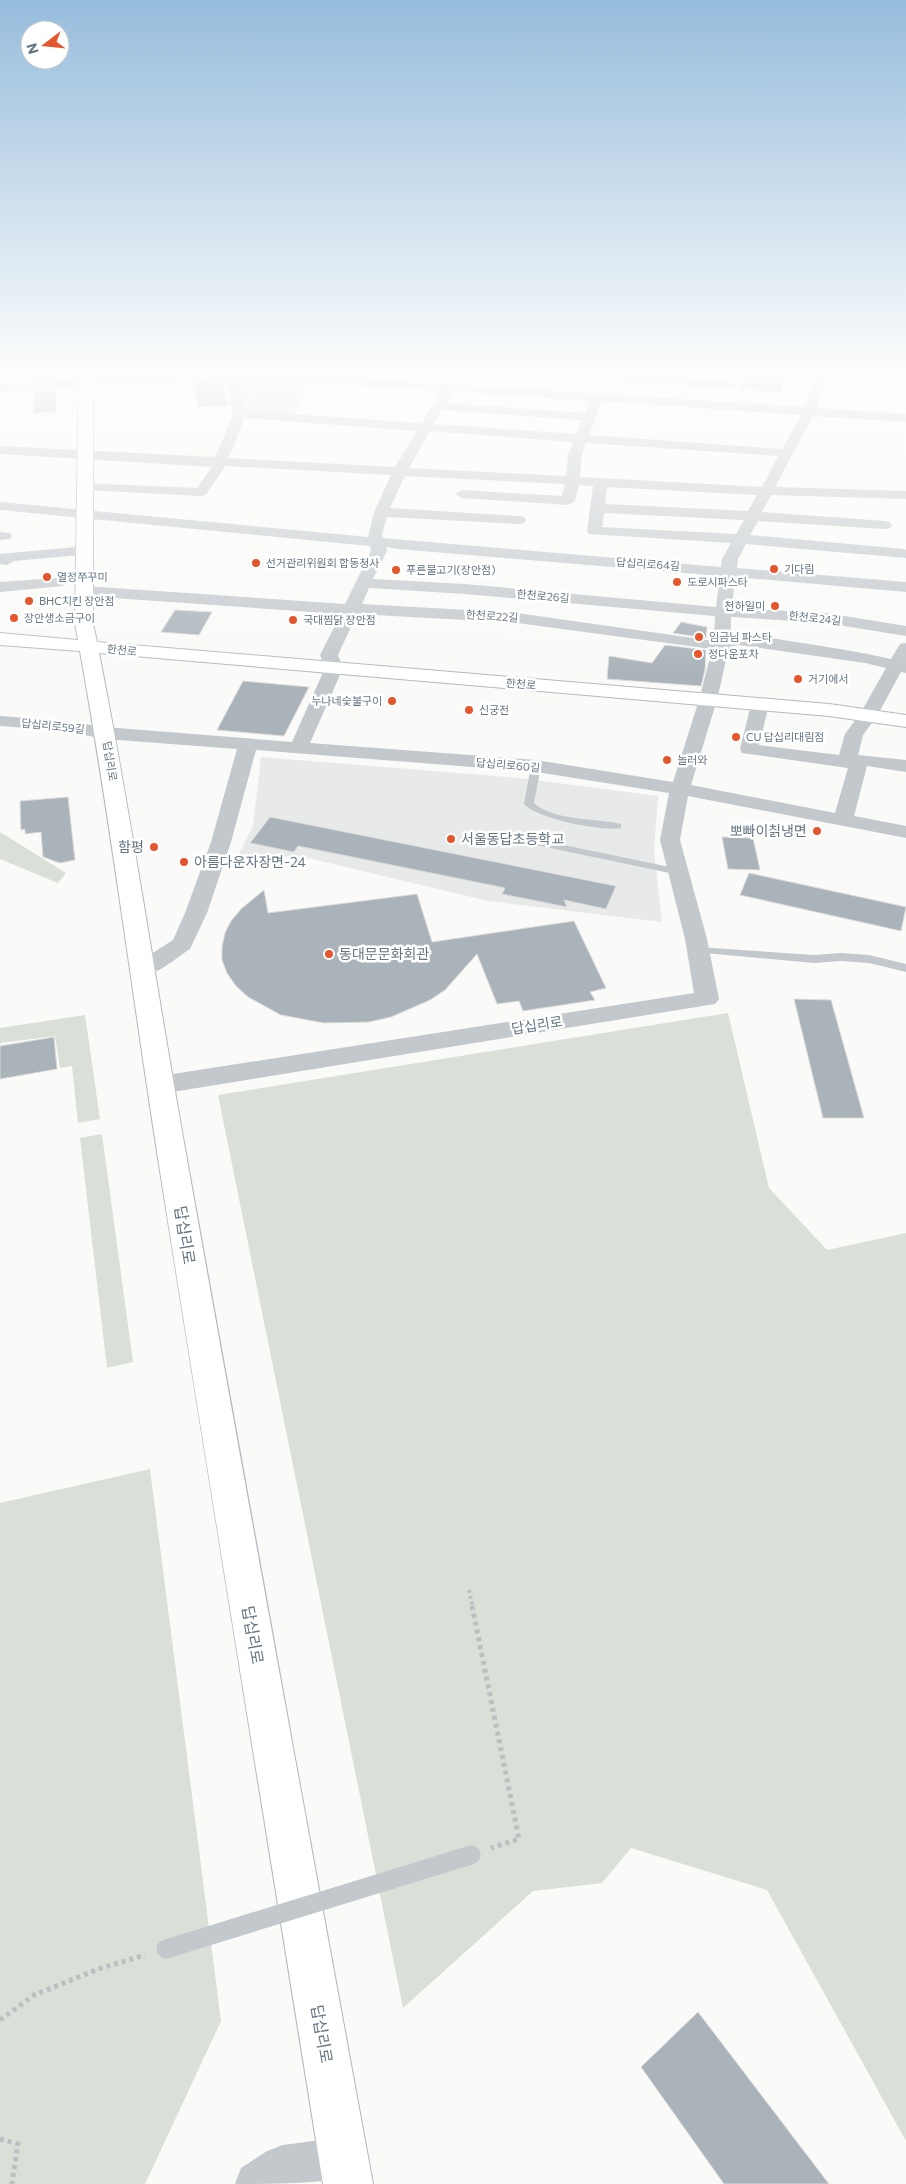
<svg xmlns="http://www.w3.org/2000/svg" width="906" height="2184" viewBox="0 0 906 2184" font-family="Commissioner,'Noto Sans KR',sans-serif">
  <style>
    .built { fill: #e8e9e9 }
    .green { fill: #dadfd7 }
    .building { fill: #aab3b9; stroke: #dcdcda }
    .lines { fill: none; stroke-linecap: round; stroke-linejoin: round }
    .secondary-casing { stroke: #b3babf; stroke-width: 2 }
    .path-far1 { stroke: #bbbfc2; stroke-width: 4; stroke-dasharray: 3 3; stroke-linecap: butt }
    .path { stroke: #bbbfc2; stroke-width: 5; stroke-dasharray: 4 4; stroke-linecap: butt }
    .service { fill: #c3c8cc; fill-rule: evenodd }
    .minor { fill: #c3c8cc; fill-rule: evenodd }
    .secondary { fill: #fff; fill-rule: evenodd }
    .service-bridge { stroke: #c3c8cc; stroke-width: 19 }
    .poi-dot { fill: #e4572e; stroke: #fff; stroke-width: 2 }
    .labels { text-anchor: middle; stroke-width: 5; stroke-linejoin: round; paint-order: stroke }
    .far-poi-label { font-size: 11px; fill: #657683; stroke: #fff; text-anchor: start }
    .far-street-label { font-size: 11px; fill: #657683; stroke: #fff }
    .poi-label { font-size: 14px; fill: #657683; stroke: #fff; text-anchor: start }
    .street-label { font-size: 14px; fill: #657683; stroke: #fff }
    .near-street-label { font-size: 16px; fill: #657683; stroke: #fff }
  </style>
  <rect width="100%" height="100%" fill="#fafaf8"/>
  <path class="built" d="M 261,757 L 519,778 L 658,796 L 654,851 L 662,922 L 488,901 L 304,857 L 238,856 L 253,826 Z"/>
  <path class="green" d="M 230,373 L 312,378 L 292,418 L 239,414 Z
    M 0,832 L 66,873 L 58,883 L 0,859 Z
    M 728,1013 L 769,1188 L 827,1250 L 906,1233 L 906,2141 L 767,1890 L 631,1848 L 602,1883 L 533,1891 L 403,2008 L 218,1095 Z
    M 85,1015 L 100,1119 L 78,1123 L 72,1066 L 60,1068 L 55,1036 L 0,1043 L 0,1028 Z
    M 102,1134 L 133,1362 L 107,1368 L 80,1138 Z
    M 150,1469 L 221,2021 L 145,2184 L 0,2184 L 0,1503 Z"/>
  <path class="building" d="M 34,369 L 55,372 L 56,378 L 34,380 Z
    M 743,369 L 784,369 L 782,392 L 741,389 Z
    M 221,379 L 228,405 L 198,407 L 192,381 Z
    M 56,390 L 56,412 L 33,413 L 34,392 Z
    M 175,610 L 212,612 L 199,635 L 161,632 Z
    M 681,622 L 707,627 L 706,638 L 673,633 Z
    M 665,645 L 706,650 L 705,670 L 701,686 L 607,679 L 609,656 L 652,663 Z
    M 243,681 L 309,687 L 284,736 L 217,730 Z
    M 68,797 L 75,860 L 60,863 L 43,857 L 41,832 L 25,834 L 25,829 L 21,830 L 20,801 Z
    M 270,817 L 616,886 L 606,909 L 564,900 L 567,907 L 502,894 L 505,888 L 298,846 L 294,852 L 250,843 Z
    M 722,837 L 753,838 L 760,870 L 728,869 Z
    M 749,873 L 906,907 L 901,931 L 740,895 Z
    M 264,890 L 268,913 L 417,894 L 432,942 L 574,921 L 606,988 L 590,992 L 595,1000 L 523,1011 L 519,1001 L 497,1004 L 477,954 L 445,990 L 430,1000 L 391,1017 L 369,1022 L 324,1023 L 281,1015 L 248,997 L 236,986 L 227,973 L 222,960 L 222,947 L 225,933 L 231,921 L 241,909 Z
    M 794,999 L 831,1000 L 864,1118 L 823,1118 Z
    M 54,1037 L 57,1069 L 0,1079 L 0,1046 Z
    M 698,2012 L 829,2184 L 724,2184 L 641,2067 Z"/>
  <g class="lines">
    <defs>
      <path id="secondary" d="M 79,369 L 93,369 L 93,623 L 97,642 L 829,704 L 906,715 L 906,727 L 829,716 L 99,653 C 132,819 156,987 186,1154 C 247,1497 310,1841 373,2184 L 323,2184 C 268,1840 211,1496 157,1152 C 131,985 110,817 80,651 L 0,645 L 0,633 L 78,640 L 75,623 Z"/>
    </defs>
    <use href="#secondary" class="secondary-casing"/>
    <path class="path-far1" d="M 469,1590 L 473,1608"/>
    <path class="path" d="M 472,1606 L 519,1839 L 491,1848
      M 0,2020 L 34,1995 L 101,1968 L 145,1955
      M 0,2139 L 18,2144 L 12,2184"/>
    <path class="service" d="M 536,763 L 541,766 L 534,803 C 553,821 596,818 621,824 L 621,828 C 603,832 535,818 524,804 L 531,766 Z
      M 521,836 L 679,869 L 684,872 L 679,875 L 517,841 L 516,839 Z
      M 698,947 L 814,955 L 841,953 L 869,955 L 906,964 L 906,972 L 869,963 L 841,961 L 814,963 L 694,952 L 692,950 L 694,948 Z"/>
    <path class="minor" d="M 223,369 L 804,407 L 820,369 L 832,369 L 816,408 L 906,414 L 906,422 L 813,416 L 775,487 L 906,491 L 906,499 L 771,495 L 762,512 L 885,521 L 890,522 L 892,525 L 890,528 L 885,529 L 758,521 L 750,535 L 904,549 L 906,550 L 906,558 L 746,544 L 738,559 L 737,568 L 906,582 L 906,592 L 735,577 L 732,608 L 826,613 L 906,626 L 906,636 L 826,623 L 731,617 L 731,636 C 752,633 775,639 796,642 C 828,647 860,652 891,659 L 900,644 L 906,643 L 906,673 L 901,672 L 877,716 L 863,735 L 858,755 L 906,760 L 906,772 L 867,766 L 854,816 L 906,826 L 906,838 L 688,796 L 680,840 L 707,939 L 719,999 L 715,1004 L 160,1094 L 151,1091 L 148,1085 L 151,1079 L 160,1076 L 694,993 L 685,939 L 660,840 L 669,793 L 536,772 L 256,750 L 231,842 L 207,913 L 190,949 C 174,959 153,980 134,975 L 131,970 L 134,965 L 173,940 L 185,913 L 211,842 L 237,749 L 105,739 L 64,731 L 0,726 L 0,716 L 64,721 L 105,727 L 292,742 L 325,668 L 320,655 L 341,614 L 85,596 L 79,594 L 77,591 L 79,588 L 85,586 L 345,604 L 371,551 L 370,546 L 0,510 L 0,502 L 368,537 L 374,512 L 391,475 L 225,466 L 206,495 L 201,496 L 86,490 L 81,489 L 79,486 L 81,483 L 197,488 L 212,467 L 0,454 L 0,446 L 214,457 L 218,451 L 233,414 L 225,377 L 0,392 L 0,384 ZM 237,377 L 441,391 L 422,423 L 245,411 ZM 453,391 L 589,401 L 585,413 L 446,403 ZM 602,401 L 801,415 L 782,449 L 589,435 ZM 442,410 L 582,420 L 576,434 L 434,424 ZM 244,418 L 417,431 L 395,467 L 227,458 L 232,451 ZM 430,431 L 573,442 L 568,455 L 566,476 L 409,468 ZM 586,443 L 778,456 L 762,487 L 580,477 L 582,455 ZM 405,476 L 565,484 L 562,496 L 462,490 L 455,494 L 462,498 L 568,505 L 575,501 L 579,485 L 593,486 L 587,531 L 589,534 L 731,543 L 722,559 L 721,567 L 383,538 L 382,534 L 387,517 L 519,524 L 524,523 L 526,520 L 524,517 L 519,516 L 390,508 ZM 607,487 L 757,495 L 748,511 L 605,504 ZM 604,513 L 744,520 L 736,534 L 602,527 ZM 386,547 L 398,549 L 720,576 L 716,607 L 465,584 L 373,579 L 387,551 ZM 369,588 L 465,594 L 715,616 L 714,639 L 707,640 L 517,613 L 362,604 ZM 357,614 L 517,623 L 712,649 L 699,700 L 673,782 L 536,760 L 310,743 L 343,668 L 338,655 ZM 739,645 L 865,663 L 886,668 L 860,714 L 845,734 L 839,755 L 759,745 L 769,705 L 766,701 L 760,700 L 754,701 L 751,705 L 740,749 L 742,753 L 848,768 L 835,813 L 691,785 L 717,700 L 729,647 Z
      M 848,369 L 906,369 L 906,376 L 854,373 Z
      M 572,370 L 730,381 L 736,385 L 730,389 L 568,377 L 566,374 Z
      M 0,532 L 10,533 L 12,536 L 10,539 L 0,540 Z
      M 86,546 L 91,548 L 94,551 L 91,554 L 14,561 L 7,565 L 0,564 L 0,554 Z
      M 57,578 L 63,580 L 65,583 L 63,586 L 0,592 L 0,582 Z
      M 343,2137 L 359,2143 L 365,2159 L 359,2175 C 321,2184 275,2184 235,2184 L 241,2168 L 267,2151 L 283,2145 Z"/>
    <use href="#secondary" class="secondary"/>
    <path class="service-bridge" d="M 166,1949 L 471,1855"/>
  </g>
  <linearGradient id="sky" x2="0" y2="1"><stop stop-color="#96bcdc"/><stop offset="0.55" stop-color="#fdfdfc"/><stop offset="1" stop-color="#fdfdfc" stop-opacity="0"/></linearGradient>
  <rect width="906" height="675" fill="url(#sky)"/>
  <g class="poi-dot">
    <circle cx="256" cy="563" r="5"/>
    <circle cx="774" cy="569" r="5"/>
    <circle cx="396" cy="570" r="5"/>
    <circle cx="47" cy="577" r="5"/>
    <circle cx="677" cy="582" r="5"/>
    <circle cx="29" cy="601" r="5"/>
    <circle cx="775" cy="606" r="5"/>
    <circle cx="14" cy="618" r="5"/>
    <circle cx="293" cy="620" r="5"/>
    <circle cx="699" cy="637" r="5"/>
    <circle cx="698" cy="654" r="5"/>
    <circle cx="798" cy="679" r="5"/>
    <circle cx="392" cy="701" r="5"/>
    <circle cx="469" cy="710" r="5"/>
    <circle cx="736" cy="737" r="5"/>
    <circle cx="667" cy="760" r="5"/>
    <circle cx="817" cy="831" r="5"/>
    <circle cx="451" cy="839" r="5"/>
    <circle cx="154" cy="847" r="5"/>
    <circle cx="184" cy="862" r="5"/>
    <circle cx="329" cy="954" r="5"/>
  </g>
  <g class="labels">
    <g class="far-poi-label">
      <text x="266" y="567">선거관리위원회 합동청사</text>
      <text x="784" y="573">기다림</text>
      <text x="406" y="574">푸른물고기(장안점)</text>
      <text x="57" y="581">열정쭈꾸미</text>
      <text x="687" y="586">도로시파스타</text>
      <text x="39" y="605">BHC치킨 장안점</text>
      <text x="765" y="610" text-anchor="end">천하일미</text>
      <text x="24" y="622">장안생소금구이</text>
      <text x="303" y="624">국대찜닭 장안점</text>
      <text x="709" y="641">임금님 파스타</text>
      <text x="708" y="658">정다운포차</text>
      <text x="808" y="683">거기에서</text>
      <text x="382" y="705" text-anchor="end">누나네숯불구이</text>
      <text x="479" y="714">신궁전</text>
      <text x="746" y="741">CU 답십리대림점</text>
      <text x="677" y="764">놀러와</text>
    </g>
    <g class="far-street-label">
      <text transform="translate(648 564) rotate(4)" y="4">답십리로64길</text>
      <text transform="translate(543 596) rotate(5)" y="4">한천로26길</text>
      <text transform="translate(492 616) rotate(4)" y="4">한천로22길</text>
      <text transform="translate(815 618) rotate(6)" y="4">한천로24길</text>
      <text transform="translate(122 650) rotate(6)" y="4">한천로</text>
      <text transform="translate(521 684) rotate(5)" y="4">한천로</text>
      <text transform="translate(53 726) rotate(6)" y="4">답십리로59길</text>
      <text transform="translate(110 761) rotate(81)" y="4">답십리로</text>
      <text transform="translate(508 765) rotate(5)" y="4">답십리로60길</text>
    </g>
    <g class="poi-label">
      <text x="807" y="836" text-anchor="end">뽀빠이칡냉면</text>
      <text x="461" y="844">서울동답초등학교</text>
      <text x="144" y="852" text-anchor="end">함평</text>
      <text x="194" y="867">아름다운자장면-24</text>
      <text x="339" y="959">동대문문화회관</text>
    </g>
    <g class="street-label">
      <text transform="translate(537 1025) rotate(-9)" y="5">답십리로</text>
    </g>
    <g class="near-street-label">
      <text transform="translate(185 1235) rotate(81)" y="6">답십리로</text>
      <text transform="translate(253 1635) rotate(80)" y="6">답십리로</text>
      <text transform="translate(322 2034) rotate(80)" y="6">답십리로</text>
    </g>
  </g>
  <g transform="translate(45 45) rotate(254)"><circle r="24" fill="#ffffff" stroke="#c1c8cd"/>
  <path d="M0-4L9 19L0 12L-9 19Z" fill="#e4572e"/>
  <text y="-8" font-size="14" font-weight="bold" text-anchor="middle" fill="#657683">N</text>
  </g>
</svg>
